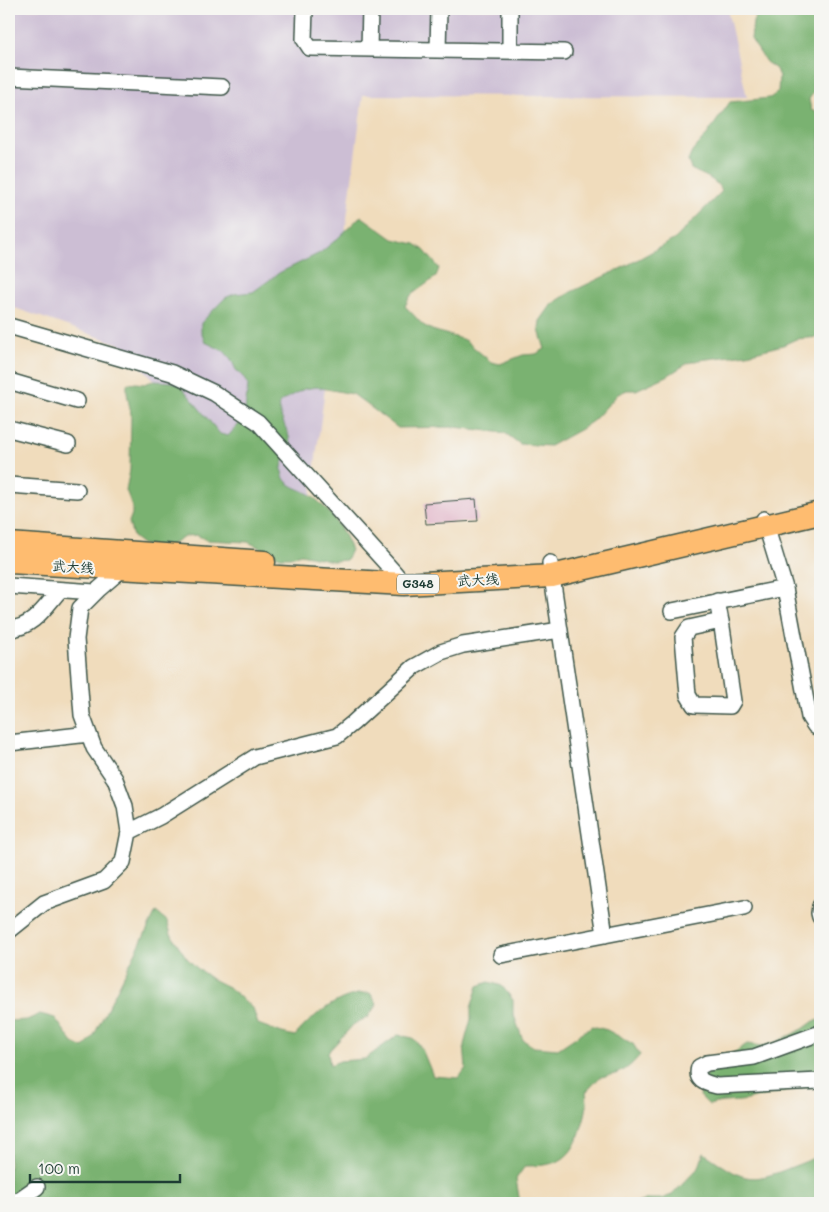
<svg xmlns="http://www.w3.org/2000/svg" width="829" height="1212" viewBox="0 0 829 1212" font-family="Mali,'LXGW WenKai TC',sans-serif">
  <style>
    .industrial { fill: #ccbed4 }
    .forest { fill: #7ab271; stroke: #4c7852 }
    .building { fill: #e0b0c6 }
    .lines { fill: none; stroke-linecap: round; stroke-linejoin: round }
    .minor-casing { stroke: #3e5548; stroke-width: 18 }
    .highway-casing { stroke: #3e5548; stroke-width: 25 }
    .minor { stroke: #fff; stroke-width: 15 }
    .highway { stroke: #febc70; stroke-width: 22 }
    .labels { text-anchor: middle; stroke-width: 4; stroke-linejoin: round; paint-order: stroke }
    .shield { fill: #f6f6f2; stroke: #60746d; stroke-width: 1 }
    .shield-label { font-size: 12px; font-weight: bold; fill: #1f3d34 }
    .street-label { font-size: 14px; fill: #1f3d34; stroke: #f6f6f2 }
  </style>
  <rect width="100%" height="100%" fill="#f6f6f2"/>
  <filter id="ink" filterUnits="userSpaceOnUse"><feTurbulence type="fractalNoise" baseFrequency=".02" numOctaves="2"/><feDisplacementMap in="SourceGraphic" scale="10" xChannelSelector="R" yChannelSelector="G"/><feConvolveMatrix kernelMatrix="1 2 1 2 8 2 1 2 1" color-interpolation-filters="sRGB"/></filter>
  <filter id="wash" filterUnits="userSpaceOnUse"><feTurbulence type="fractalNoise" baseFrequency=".0096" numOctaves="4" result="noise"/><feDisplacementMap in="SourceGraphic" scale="20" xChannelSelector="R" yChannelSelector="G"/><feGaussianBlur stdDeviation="1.12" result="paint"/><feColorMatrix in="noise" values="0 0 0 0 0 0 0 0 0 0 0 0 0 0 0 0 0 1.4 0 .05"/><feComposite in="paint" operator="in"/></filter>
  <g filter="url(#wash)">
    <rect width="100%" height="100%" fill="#f0dcbc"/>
    <path class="industrial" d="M 9,9 L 727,9 L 747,97 L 363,95 L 306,534 L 119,344 L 9,306 Z"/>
    <path class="forest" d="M 759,9 L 815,9 L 818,49 L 820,57 L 820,84 L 809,99 L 811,110 L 820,114 L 820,337 L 796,339 L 783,345 L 747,354 L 699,360 L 688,363 L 667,376 L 636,390 L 627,390 L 618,394 L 594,420 L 581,429 L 550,446 L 520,444 L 505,433 L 455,427 L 398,428 L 353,394 L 316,387 L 304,389 L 280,402 C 277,418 289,428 290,443 C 291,454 280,461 282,472 C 284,488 303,488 313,497 C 333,513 341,527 351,550 L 346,560 L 333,561 L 301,554 L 290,557 L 280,557 L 248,542 L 206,540 L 197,535 L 186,536 L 163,549 L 142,544 L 133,537 L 129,522 L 132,514 L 132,506 L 126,490 L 130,470 L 131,414 L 127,393 L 127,384 L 136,383 L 144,384 L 153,381 L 172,382 L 181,386 L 220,434 L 228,436 L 244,419 L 248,385 L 243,377 L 236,370 L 231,359 L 224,351 L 205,342 L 201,332 L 201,323 L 225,298 L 234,294 L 253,292 L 279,273 L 320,253 L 337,239 L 361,216 L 393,239 L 415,244 L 424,250 L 439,268 L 436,277 L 411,295 L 405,306 L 423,325 L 432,330 L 465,340 L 491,362 L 500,364 L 523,355 L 536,354 L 545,349 L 539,330 L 540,321 L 552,304 L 571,292 L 626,266 L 675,239 L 722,191 C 715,178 704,176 691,169 L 688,161 L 692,152 L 706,136 L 730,102 L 770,98 L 778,92 L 779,77 L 776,69 L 766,62 L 751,39 L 753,22 Z
      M 156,912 L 167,921 L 171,934 L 186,957 L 197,968 L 212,979 L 230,988 L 253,1009 L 258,1024 L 282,1033 L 295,1036 C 314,1014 340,993 370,993 L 377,1004 L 368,1017 L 354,1024 L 328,1052 L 330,1065 L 340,1061 L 365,1059 L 398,1035 L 413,1038 L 422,1049 L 433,1076 L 459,1078 L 466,1068 L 464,1045 L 471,1019 L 471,1008 L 478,986 L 489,982 L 502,986 L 513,1000 L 513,1013 L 523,1040 L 534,1047 L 558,1049 L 592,1026 L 607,1030 L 633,1044 L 640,1055 C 626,1071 621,1074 600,1077 L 586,1092 C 588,1105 586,1113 582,1126 C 572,1160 559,1166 525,1166 L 516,1179 L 520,1203 L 9,1203 L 9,1021 L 27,1020 L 40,1014 L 55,1018 L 73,1043 L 84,1048 L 93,1037 Z
      M 820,1020 L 820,1085 C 797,1089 774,1093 751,1099 C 737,1103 724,1100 709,1105 L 700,1096 L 703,1081 L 712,1067 L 747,1044 L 763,1046 L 776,1042 L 803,1029 L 814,1021 Z
      M 704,1153 C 743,1179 746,1186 792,1167 C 802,1163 811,1160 820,1154 L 820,1203 L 637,1203 L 648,1199 L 661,1199 L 672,1195 L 699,1167 Z"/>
    <g id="blocks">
      <path class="building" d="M 476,499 L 478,521 L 426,524 L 424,503 Z"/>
    </g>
  </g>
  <g filter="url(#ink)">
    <use href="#blocks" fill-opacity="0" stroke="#3e5548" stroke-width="1"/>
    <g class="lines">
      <defs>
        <path id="minor" d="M 305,9 L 304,39 L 310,48 L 564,52
          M 369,49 L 370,9
          M 438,50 L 439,9
          M 510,51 L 510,9
          M 9,77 L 222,87
          M 9,326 L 172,373 L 214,393 L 258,422 L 393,571 L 404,584
          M 9,381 L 77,401
          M 9,429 L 68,444
          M 9,485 L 77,490
          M 764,519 L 785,588 L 809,717 L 815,726 L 820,729
          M 550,563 L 605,935
          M 9,586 L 95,592
          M 717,601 L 722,627 L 733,701 L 730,706 L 694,705 L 688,695 L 683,637 L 689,628 L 721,621
          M 672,611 L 785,588
          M 9,629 C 33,628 45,607 60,590
          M 9,743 L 89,734
          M 129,832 L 161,816 L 255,757 L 337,736 L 353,723 L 414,667 L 441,652 L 463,645 L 560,630
          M 820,906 L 819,913 L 820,917
          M 9,931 L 44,903 L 104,881 L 123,862 L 129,832 L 125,806 L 115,779 L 94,748 L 82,715 L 76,639 L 80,608 L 99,589 L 121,570
          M 501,955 L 744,908
          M 820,1033 L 754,1057 L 707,1063 L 699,1067 C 695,1081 705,1083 717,1086 L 820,1081
          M 14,1203 L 37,1187"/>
        <path id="highway" d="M 9,544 L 264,562
          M 9,562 L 404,584 L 552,576 L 820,513"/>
      </defs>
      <use href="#minor" class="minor-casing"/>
      <use href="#highway" class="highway-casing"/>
      <use href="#minor" class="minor"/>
      <use href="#highway" class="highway"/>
    </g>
  </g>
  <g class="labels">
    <rect class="shield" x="397" y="574.5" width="42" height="19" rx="4"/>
    <g class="shield-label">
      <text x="418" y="588">G348</text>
    </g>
    <g class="street-label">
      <text transform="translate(73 567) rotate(4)" y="5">武大线</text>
      <text transform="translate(478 580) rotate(-3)" y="5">武大线</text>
    </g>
  </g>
  <rect width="829" height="1212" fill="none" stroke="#f6f6f2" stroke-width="30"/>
  <path d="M30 1174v8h150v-8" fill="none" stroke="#1f3d34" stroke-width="2.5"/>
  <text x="38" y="1174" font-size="15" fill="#1f3d34" stroke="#f6f6f2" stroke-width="4" paint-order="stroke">100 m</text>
</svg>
